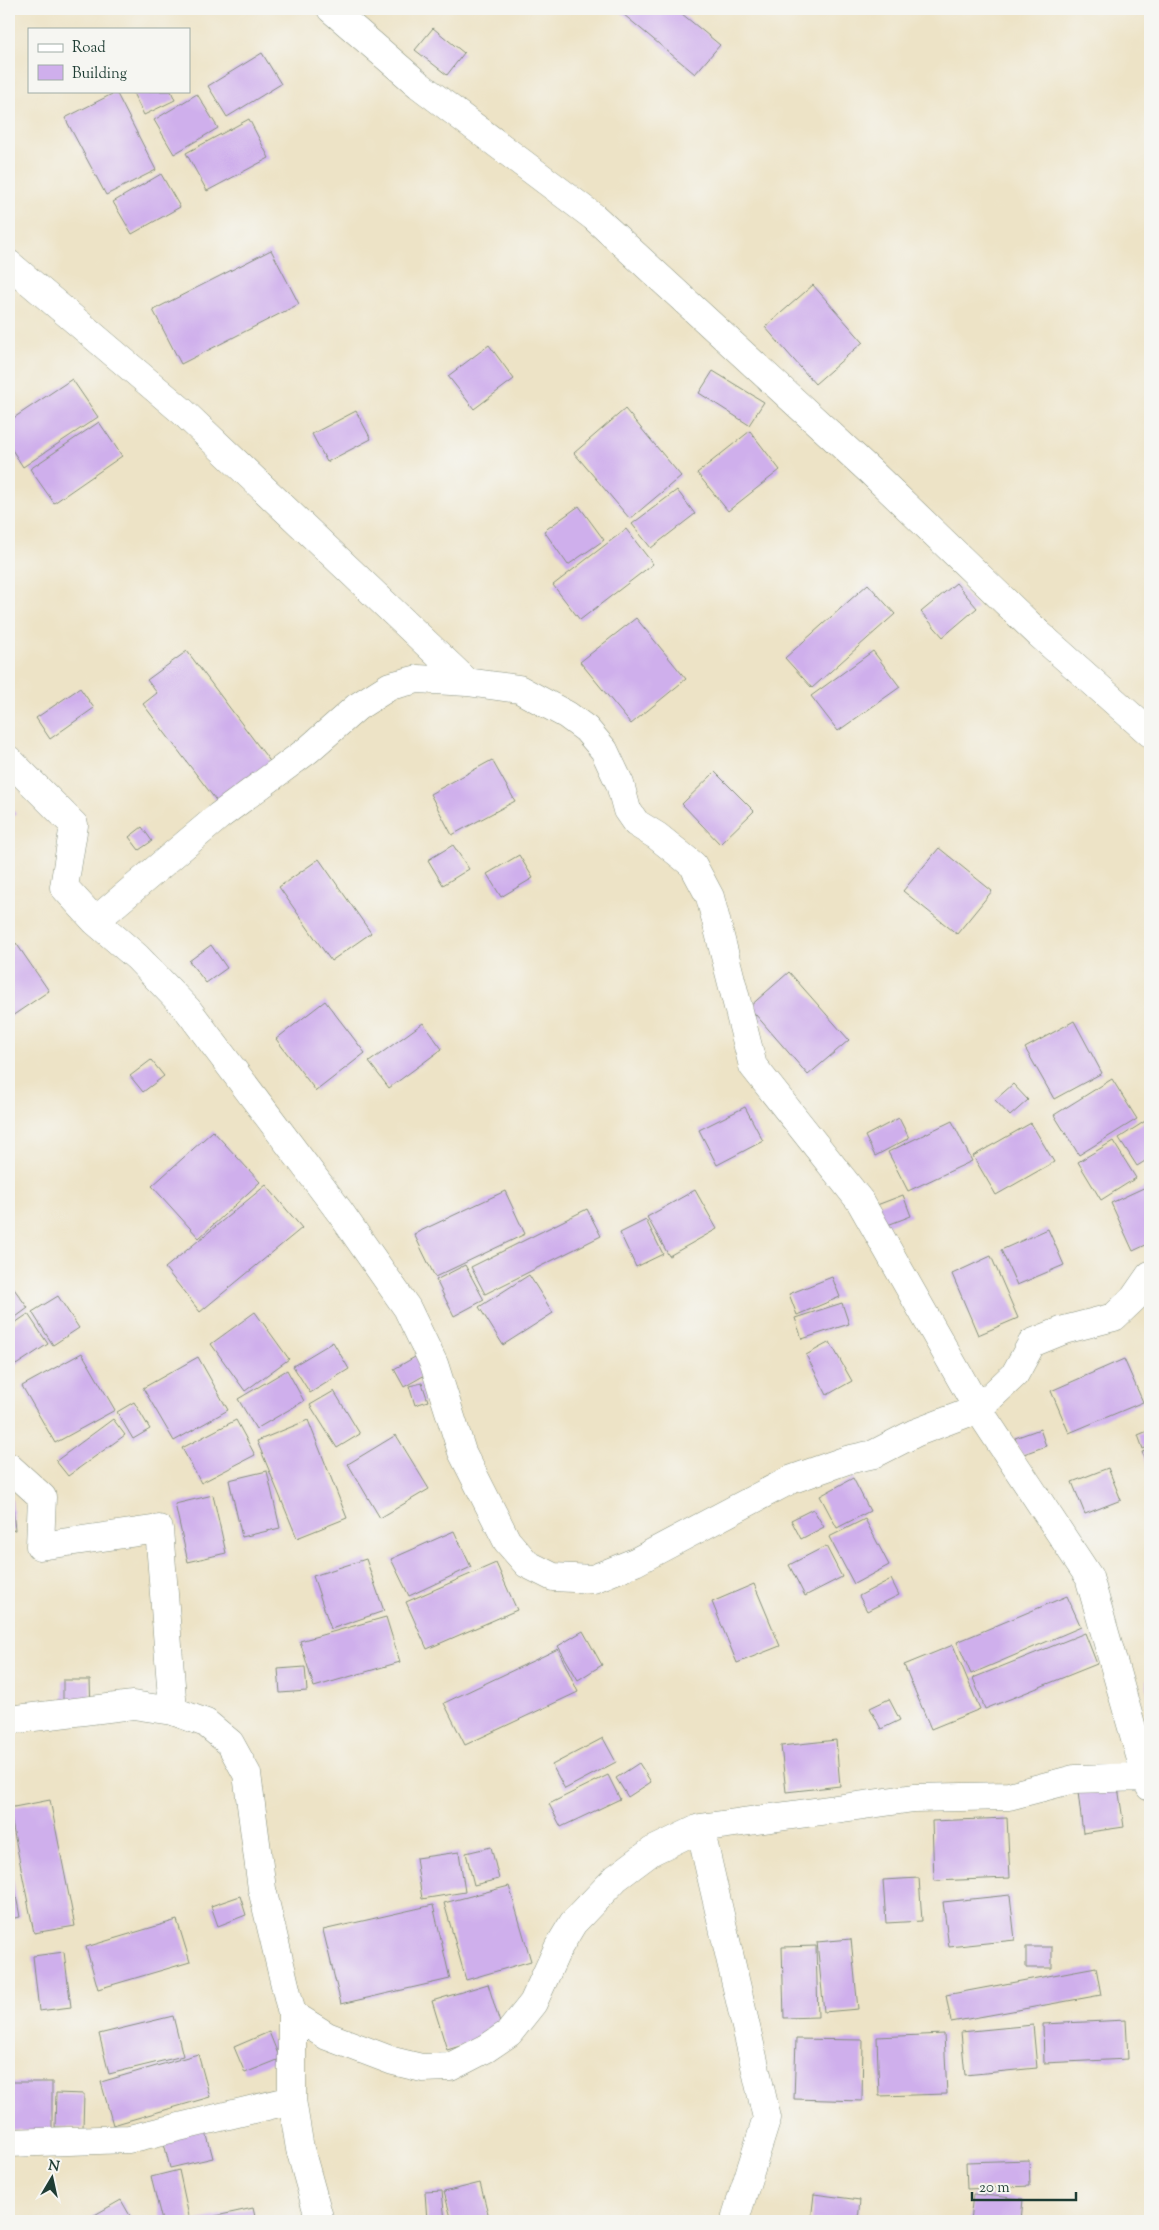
<svg xmlns="http://www.w3.org/2000/svg" width="1159" height="2230" viewBox="0 0 1159 2230" font-family="'Sorts Mill Goudy',serif">
  <style>
    .building { fill: #cfafec }
    .lines { fill: none; stroke-linecap: round; stroke-linejoin: round }
    .minor-casing { stroke: #86907d; stroke-width: 29 }
    .minor { stroke: #fff; stroke-width: 28 }
  </style>
  <rect width="100%" height="100%" fill="#f6f6f2"/>
  <filter id="ink" filterUnits="userSpaceOnUse"><feTurbulence type="fractalNoise" baseFrequency=".02" numOctaves="2"/><feDisplacementMap in="SourceGraphic" scale="10" xChannelSelector="R" yChannelSelector="G"/><feConvolveMatrix kernelMatrix="1 2 1 2 8 2 1 2 1" color-interpolation-filters="sRGB"/></filter>
  <filter id="wash" filterUnits="userSpaceOnUse"><feTurbulence type="fractalNoise" baseFrequency=".0096" numOctaves="4" result="noise"/><feDisplacementMap in="SourceGraphic" scale="20" xChannelSelector="R" yChannelSelector="G"/><feGaussianBlur stdDeviation="1.12" result="paint"/><feColorMatrix in="noise" values="0 0 0 0 0 0 0 0 0 0 0 0 0 0 0 0 0 1.4 0 .05"/><feComposite in="paint" operator="in"/></filter>
  <g filter="url(#wash)">
    <rect width="100%" height="100%" fill="#ede3c6"/>
    <g id="blocks">
      <path class="building" d="M 617,9 L 676,9 L 720,45 L 695,74 Z
        M 433,28 L 464,53 L 447,75 L 415,50 Z
        M 262,53 L 281,84 L 227,117 L 208,86 Z
        M 132,91 L 171,91 L 175,100 L 144,115 Z
        M 116,92 L 156,170 L 106,195 L 65,118 Z
        M 197,94 L 218,128 L 174,154 L 154,120 Z
        M 249,119 L 269,158 L 207,191 L 186,153 Z
        M 161,174 L 180,207 L 132,234 L 113,202 Z
        M 271,250 L 299,304 L 181,364 L 153,310 Z
        M 813,285 L 863,342 L 815,384 L 765,327 Z
        M 489,345 L 514,379 L 474,409 L 448,376 Z
        M 713,371 L 764,402 L 749,425 L 699,393 Z
        M 72,379 L 98,417 L 23,467 L 9,445 L 9,421 Z
        M 625,409 L 681,476 L 630,519 L 574,453 Z
        M 356,411 L 371,439 L 327,462 L 312,434 Z
        M 99,422 L 122,456 L 54,503 L 30,469 Z
        M 750,431 L 780,470 L 728,511 L 697,473 Z
        M 677,490 L 695,514 L 651,548 L 632,524 Z
        M 579,506 L 604,540 L 568,565 L 544,531 Z
        M 626,529 L 653,564 L 580,620 L 553,585 Z
        M 956,583 L 977,608 L 943,637 L 921,612 Z
        M 868,584 L 895,614 L 812,688 L 785,658 Z
        M 636,618 L 686,679 L 631,724 L 580,662 Z
        M 187,651 L 272,764 L 218,803 L 143,704 L 157,693 L 147,680 Z
        M 873,651 L 900,687 L 838,731 L 811,696 Z
        M 80,688 L 94,708 L 50,739 L 36,718 Z
        M 492,760 L 515,801 L 452,835 L 430,794 Z
        M 715,772 L 754,811 L 720,844 L 682,804 Z
        M 9,806 L 16,814 L 9,820 Z
        M 142,827 L 152,841 L 139,850 L 129,837 Z
        M 453,845 L 469,869 L 443,885 L 428,860 Z
        M 939,848 L 992,891 L 957,934 L 903,891 Z
        M 519,855 L 533,878 L 501,897 L 487,874 Z
        M 319,859 L 371,933 L 331,961 L 279,887 Z
        M 9,941 L 12,946 L 16,943 L 49,991 L 9,1018 Z
        M 211,945 L 227,968 L 206,983 L 189,961 Z
        M 789,972 L 849,1040 L 808,1075 L 749,1007 Z
        M 325,1001 L 365,1053 L 316,1091 L 276,1039 Z
        M 1074,1021 L 1102,1073 L 1054,1099 L 1025,1048 Z
        M 423,1023 L 442,1049 L 389,1088 L 369,1062 Z
        M 151,1060 L 164,1076 L 143,1092 L 130,1076 Z
        M 1112,1079 L 1137,1119 L 1079,1155 L 1054,1115 Z
        M 1013,1084 L 1028,1100 L 1010,1116 L 995,1100 Z
        M 745,1107 L 763,1141 L 717,1165 L 699,1130 Z
        M 899,1118 L 909,1138 L 875,1156 L 865,1136 Z
        M 1150,1118 L 1150,1158 L 1137,1166 L 1119,1138 Z
        M 952,1121 L 972,1161 L 908,1191 L 888,1152 Z
        M 1031,1123 L 1054,1162 L 996,1195 L 973,1156 Z
        M 213,1131 L 260,1182 L 199,1238 L 152,1186 Z
        M 1113,1141 L 1136,1178 L 1101,1200 L 1078,1162 Z
        M 266,1185 L 302,1228 L 200,1312 L 165,1268 Z
        M 1150,1185 L 1150,1243 L 1133,1251 L 1111,1203 Z
        M 695,1190 L 717,1229 L 669,1256 L 647,1217 Z
        M 505,1191 L 525,1234 L 435,1277 L 414,1234 Z
        M 903,1195 L 911,1216 L 885,1226 L 877,1205 Z
        M 587,1209 L 601,1236 L 485,1294 L 471,1267 Z
        M 646,1220 L 663,1254 L 636,1267 L 620,1233 Z
        M 1048,1229 L 1064,1265 L 1017,1285 L 1001,1250 Z
        M 991,1256 L 1018,1318 L 978,1335 L 952,1274 Z
        M 465,1265 L 484,1300 L 454,1316 L 436,1280 Z
        M 529,1275 L 553,1313 L 503,1345 L 479,1307 Z
        M 832,1277 L 840,1297 L 797,1315 L 789,1294 Z
        M 9,1282 L 28,1308 L 9,1322 Z
        M 58,1296 L 79,1328 L 53,1345 L 32,1312 Z
        M 842,1303 L 849,1324 L 802,1339 L 795,1318 Z
        M 255,1312 L 289,1359 L 245,1391 L 211,1344 Z
        M 28,1314 L 48,1344 L 16,1365 L 9,1355 L 9,1327 Z
        M 333,1342 L 349,1369 L 310,1393 L 293,1366 Z
        M 830,1342 L 852,1381 L 827,1395 L 806,1355 Z
        M 82,1353 L 115,1410 L 55,1443 L 22,1386 Z
        M 422,1353 L 432,1371 L 404,1387 L 394,1369 Z
        M 198,1357 L 228,1410 L 174,1441 L 143,1388 Z
        M 1124,1359 L 1143,1402 L 1069,1433 L 1051,1391 Z
        M 287,1370 L 304,1401 L 256,1429 L 238,1399 Z
        M 422,1383 L 428,1401 L 415,1405 L 409,1386 Z
        M 334,1391 L 360,1434 L 337,1448 L 310,1405 Z
        M 134,1402 L 150,1429 L 133,1439 L 117,1412 Z
        M 113,1419 L 125,1435 L 68,1476 L 56,1461 Z
        M 236,1420 L 255,1455 L 201,1483 L 182,1448 Z
        M 308,1420 L 347,1518 L 297,1538 L 257,1441 Z
        M 1040,1429 L 1046,1446 L 1021,1455 L 1015,1438 Z
        M 1150,1430 L 1150,1446 L 1143,1449 L 1138,1435 Z
        M 396,1435 L 429,1489 L 380,1518 L 348,1464 Z
        M 1150,1449 L 1150,1473 L 1142,1452 Z
        M 1108,1468 L 1121,1500 L 1085,1514 L 1072,1482 Z
        M 267,1471 L 280,1528 L 242,1537 L 229,1480 Z
        M 853,1478 L 870,1511 L 837,1528 L 820,1496 Z
        M 9,1491 L 11,1491 L 15,1530 L 9,1531 Z
        M 213,1495 L 226,1553 L 188,1562 L 175,1504 Z
        M 813,1509 L 824,1527 L 801,1539 L 791,1520 Z
        M 865,1519 L 889,1565 L 854,1584 L 829,1537 Z
        M 454,1531 L 471,1567 L 409,1596 L 391,1559 Z
        M 826,1546 L 842,1577 L 805,1596 L 789,1565 Z
        M 366,1559 L 384,1611 L 331,1629 L 313,1576 Z
        M 496,1563 L 517,1610 L 427,1649 L 406,1602 Z
        M 891,1579 L 899,1595 L 867,1611 L 859,1596 Z
        M 754,1584 L 780,1646 L 737,1663 L 712,1602 Z
        M 1067,1596 L 1081,1627 L 971,1674 L 957,1642 Z
        M 386,1617 L 400,1662 L 314,1687 L 300,1641 Z
        M 583,1631 L 602,1665 L 578,1680 L 558,1646 Z
        M 1085,1633 L 1097,1664 L 985,1709 L 973,1678 Z
        M 953,1645 L 980,1709 L 931,1729 L 904,1665 Z
        M 558,1649 L 578,1692 L 465,1745 L 444,1703 Z
        M 305,1667 L 307,1691 L 280,1693 L 278,1669 Z
        M 1150,1679 L 1150,1698 L 1149,1698 L 1146,1680 Z
        M 63,1680 L 90,1680 L 91,1710 L 63,1710 Z
        M 889,1699 L 900,1720 L 881,1729 L 870,1708 Z
        M 603,1738 L 616,1762 L 565,1789 L 552,1765 Z
        M 836,1740 L 840,1786 L 786,1792 L 781,1746 Z
        M 639,1763 L 651,1782 L 628,1797 L 616,1778 Z
        M 608,1775 L 620,1799 L 561,1827 L 549,1804 Z
        M 1118,1787 L 1124,1827 L 1083,1833 L 1078,1792 Z
        M 50,1800 L 75,1926 L 34,1933 L 9,1808 Z
        M 1007,1818 L 1010,1878 L 934,1881 L 932,1821 Z
        M 491,1847 L 499,1879 L 474,1885 L 466,1853 Z
        M 459,1852 L 465,1892 L 422,1899 L 416,1858 Z
        M 9,1858 L 20,1917 L 9,1919 Z
        M 919,1878 L 922,1921 L 886,1923 L 883,1880 Z
        M 509,1886 L 531,1961 L 466,1980 L 444,1903 Z
        M 1010,1895 L 1015,1940 L 949,1947 L 943,1902 Z
        M 240,1896 L 246,1915 L 218,1926 L 211,1906 Z
        M 433,1905 L 450,1979 L 341,2004 L 323,1930 Z
        M 177,1920 L 190,1962 L 98,1989 L 86,1947 Z
        M 851,1939 L 858,2009 L 824,2012 L 817,1942 Z
        M 816,1946 L 818,2017 L 784,2018 L 782,1947 Z
        M 1026,1947 L 1052,1947 L 1052,1968 L 1026,1968 Z
        M 64,1952 L 71,2007 L 39,2011 L 33,1956 Z
        M 1096,1967 L 1101,1995 L 951,2022 L 946,1995 Z
        M 488,1984 L 503,2033 L 447,2050 L 432,2001 Z
        M 173,2016 L 183,2056 L 109,2074 L 99,2034 Z
        M 1126,2020 L 1128,2059 L 1044,2063 L 1043,2024 Z
        M 1033,2025 L 1037,2068 L 965,2075 L 961,2032 Z
        M 269,2032 L 280,2059 L 245,2073 L 234,2047 Z
        M 944,2034 L 947,2094 L 879,2096 L 877,2037 Z
        M 796,2039 L 863,2040 L 862,2101 L 794,2099 Z
        M 198,2054 L 210,2097 L 113,2125 L 101,2082 Z
        M 12,2082 L 52,2082 L 52,2130 L 12,2130 Z
        M 56,2093 L 84,2094 L 83,2128 L 55,2127 Z
        M 205,2128 L 213,2158 L 170,2168 L 163,2139 Z
        M 1029,2160 L 1030,2186 L 967,2189 L 966,2162 Z
        M 179,2170 L 190,2221 L 162,2221 L 151,2177 Z
        M 480,2183 L 490,2221 L 452,2221 L 444,2192 Z
        M 442,2191 L 445,2221 L 427,2221 L 425,2192 Z
        M 814,2194 L 860,2200 L 858,2221 L 811,2221 Z
        M 973,2194 L 1023,2199 L 1021,2221 L 970,2221 Z
        M 121,2200 L 133,2221 L 84,2221 Z
        M 253,2208 L 256,2221 L 198,2221 L 198,2220 Z"/>
    </g>
  </g>
  <g filter="url(#ink)">
    <use href="#blocks" fill-opacity="0" stroke="#86907d" stroke-width="1"/>
    <g class="lines">
      <defs>
        <path id="minor" d="M 331,9 L 419,85 L 594,217 L 870,471 L 1039,634 L 1150,733
          M 9,264 L 183,412 L 467,682
          M 9,760 L 74,825 L 64,887 L 95,921 L 137,957 L 188,1010 L 340,1212 L 407,1308 L 434,1364 L 462,1452 L 507,1541 L 527,1564 L 553,1577 L 593,1579 L 635,1562 L 790,1480 L 847,1460 L 874,1454 L 915,1433 L 978,1409 L 1015,1374 L 1032,1343 L 1064,1330 L 1114,1317 L 1134,1298 L 1150,1275
          M 95,921 L 219,816 L 308,750 L 357,707 L 390,686 L 418,679 L 467,682 L 519,689 L 567,715 L 586,729 L 604,750 L 620,784 L 627,810 L 636,823 L 657,836 L 693,865 L 710,897 L 753,1066 L 860,1201 L 978,1409 L 1089,1577 L 1146,1777
          M 9,1467 L 42,1497 L 40,1546 L 159,1529 L 173,1711
          M 9,1720 L 133,1705 L 173,1711 L 206,1723 L 230,1743 L 247,1774 L 262,1889 L 292,2014 L 292,2100 L 300,2149 L 320,2221
          M 700,1828 L 767,2118 L 736,2216 L 737,2221
          M 292,2014 L 327,2036 L 393,2061 L 422,2068 L 450,2067 L 487,2048 L 509,2033 L 533,2003 L 558,1948 L 573,1923 L 616,1878 L 652,1851 L 700,1828 L 914,1798 L 1009,1796 L 1074,1779 L 1146,1777 L 1150,1787
          M 9,2143 L 129,2139 L 292,2100"/>
      </defs>
      <use href="#minor" class="minor-casing"/>
      <use href="#minor" class="minor"/>
    </g>
  </g>
  <rect width="1159" height="2230" fill="none" stroke="#f6f6f2" stroke-width="30"/>
  <rect x="28" y="28" width="162" height="65" fill="#f6f6f2" stroke="#a0aca6"/>
  <rect x="38" y="44" width="25" height="8" fill="#ffffff" stroke="#a0aca6"/>
  <text x="72" y="52" font-size="15" fill="#1f3d34">Road</text>
  <rect x="38" y="65" width="25" height="15" fill="#cfafec" stroke="#a0aca6"/>
  <text x="72" y="78" font-size="15" fill="#1f3d34">Building</text>
  <g transform="translate(52 2178) rotate(9)" stroke="#f6f6f2" stroke-width="4" paint-order="stroke">
  <path d="M0-4L9 19L0 12L-9 19Z" fill="#1f3d34"/>
  <text y="-8" font-size="14" font-weight="bold" text-anchor="middle" fill="#1f3d34">N</text>
  </g>
  <path d="M972 2192v8h104v-8" fill="none" stroke="#1f3d34" stroke-width="2.5"/>
  <text x="979" y="2192" font-size="15" fill="#1f3d34" stroke="#f6f6f2" stroke-width="4" paint-order="stroke">20 m</text>
</svg>
